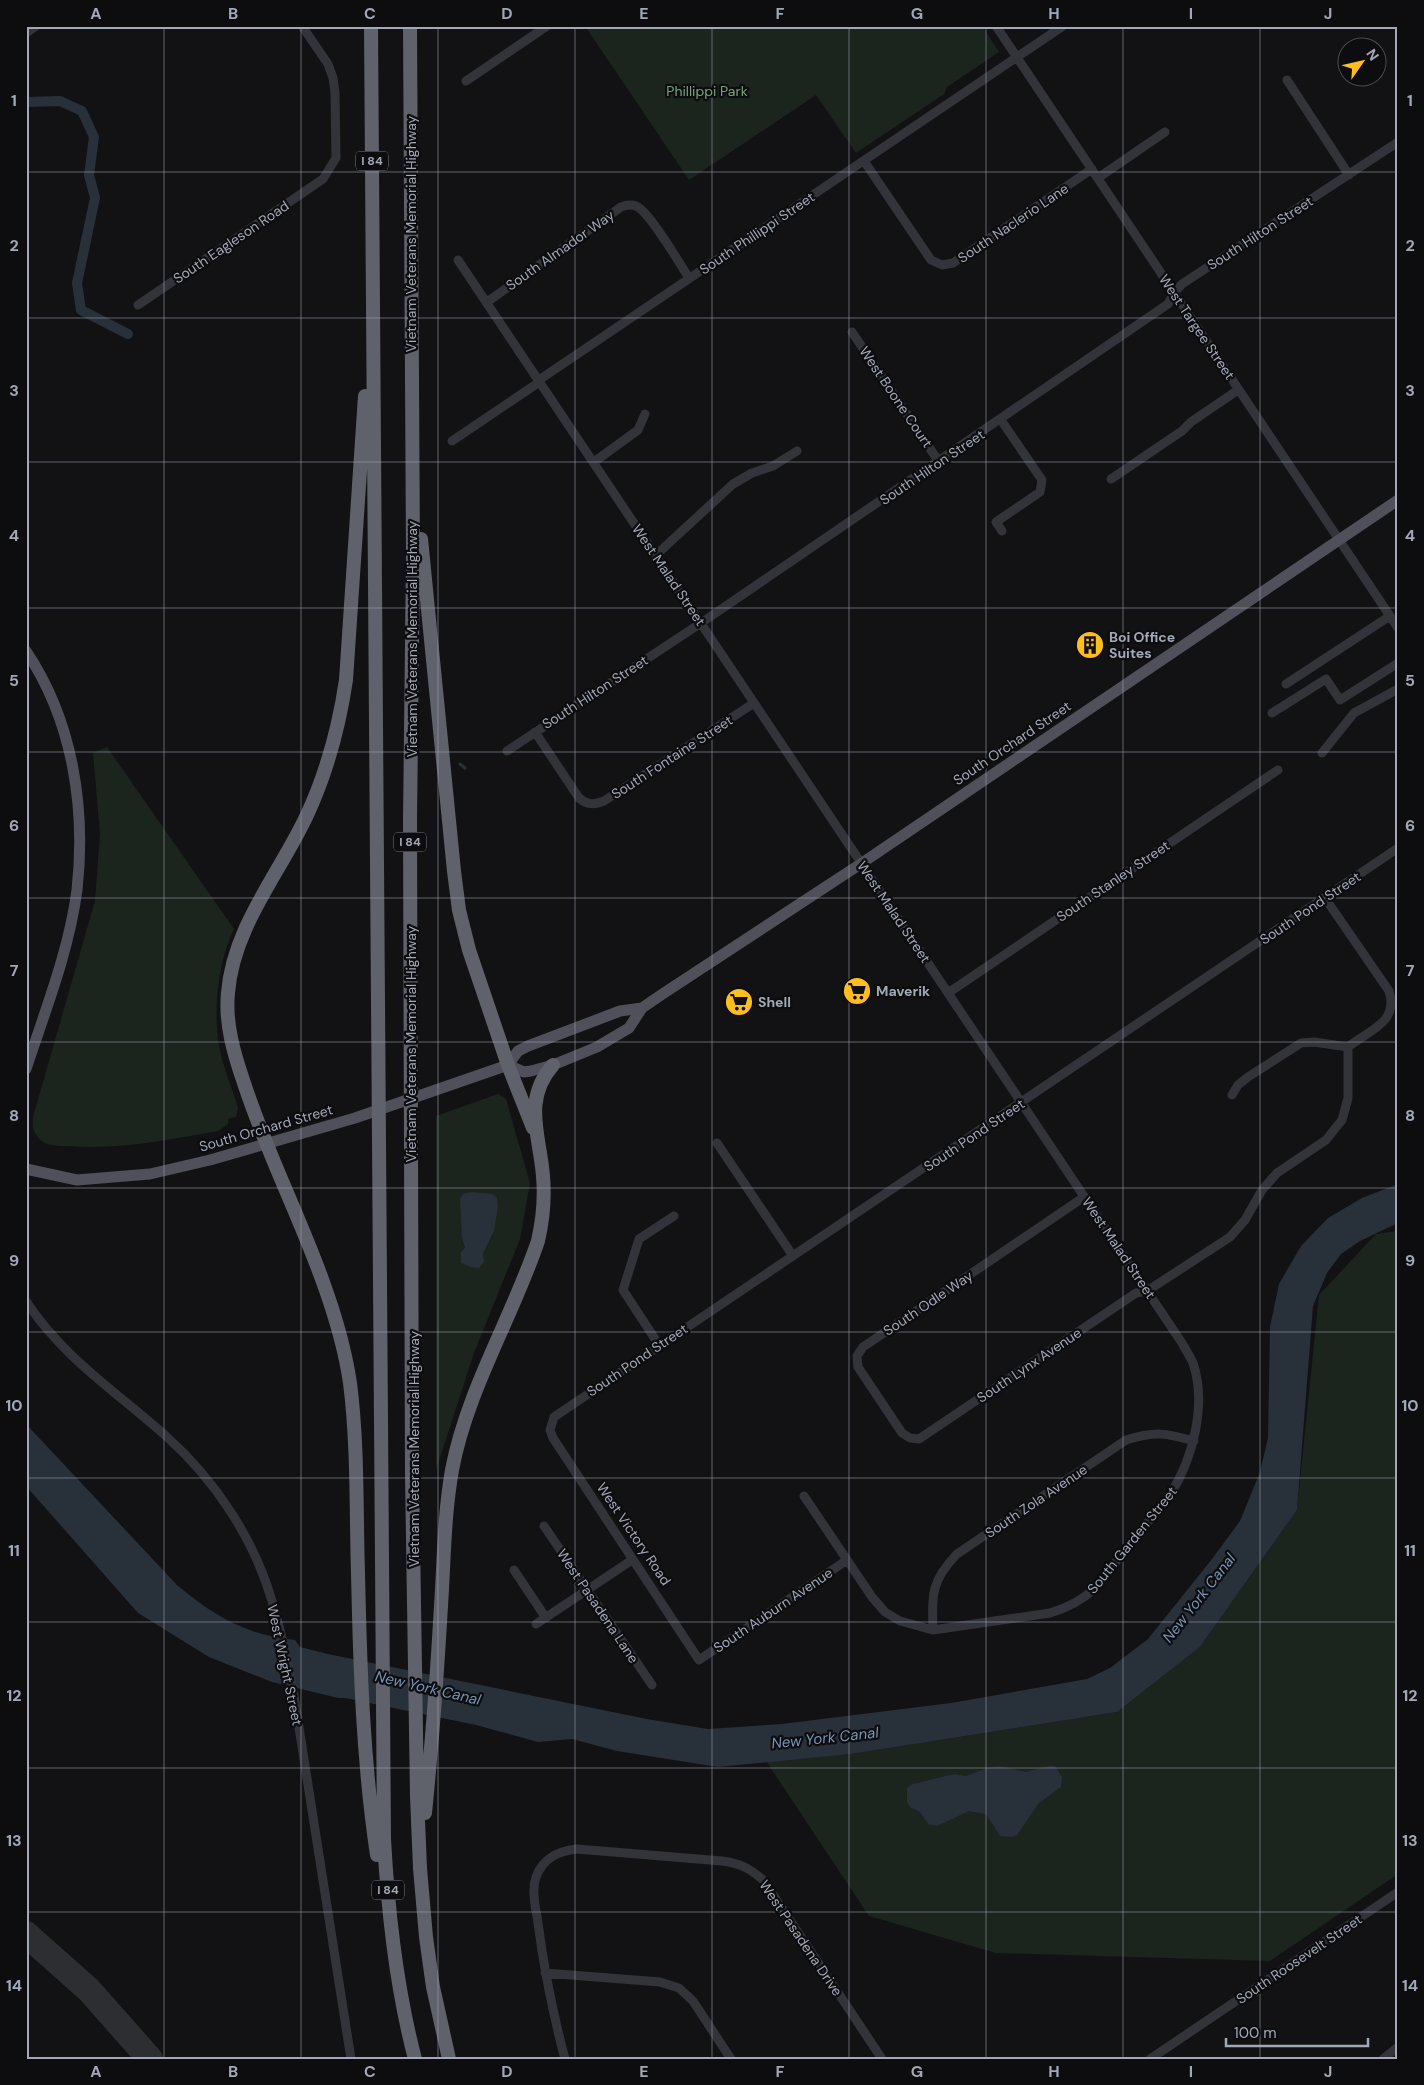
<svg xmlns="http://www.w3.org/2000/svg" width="1424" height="2085" viewBox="0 0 1424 2085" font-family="'DM Sans',sans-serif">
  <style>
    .green { fill: #1c241e; fill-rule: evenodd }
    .water { fill: #283039 }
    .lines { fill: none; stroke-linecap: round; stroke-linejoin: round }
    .stream { stroke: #283039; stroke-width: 3 }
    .canal { stroke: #283039; stroke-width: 10 }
    .taxiway { stroke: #2d2e32; stroke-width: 26 }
    .minor { stroke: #33343a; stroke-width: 9 }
    .major { stroke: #4f5059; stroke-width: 11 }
    .highway { stroke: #5f616b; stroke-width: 14 }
    .grid { fill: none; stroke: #a2a8b6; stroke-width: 1; stroke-opacity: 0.55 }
    .labels { text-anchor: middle; stroke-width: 4.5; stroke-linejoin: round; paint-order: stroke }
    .shield { fill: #0d0d0f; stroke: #757a84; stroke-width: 1 }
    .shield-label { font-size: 12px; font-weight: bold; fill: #a2a8b6 }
    .park-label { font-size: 14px; fill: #77a37c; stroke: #0d0d0f }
    .street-label { font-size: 14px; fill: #a2a8b6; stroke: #0d0d0f }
    .poi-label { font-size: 14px; font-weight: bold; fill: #a2a8b6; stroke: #0d0d0f; text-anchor: start }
    .water-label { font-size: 15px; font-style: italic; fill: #7694b5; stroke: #0d0d0f }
    .neatline { fill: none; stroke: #a2a8b6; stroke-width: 2 }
    .grid-label { font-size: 16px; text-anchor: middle; font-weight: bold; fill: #a2a8b6 }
  </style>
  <rect width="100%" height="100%" fill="#121214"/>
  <path class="green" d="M 585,26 L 982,26 L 999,52 L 947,87 L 944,94 L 856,153 L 816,95 L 689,180 Z
    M 107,747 L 234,929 C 218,961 213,1011 219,1046 C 223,1067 232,1088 238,1108 L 236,1117 L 228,1119 L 228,1124 L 218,1131 C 167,1140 119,1150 68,1146 C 60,1146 48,1146 42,1141 C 33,1134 32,1127 33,1117 L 95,901 L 100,834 L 93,753 Z
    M 498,1094 L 506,1099 L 530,1183 L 520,1239 L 474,1353 L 436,1470 L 436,1116 ZM 494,1231 L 483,1254 L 461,1252 Z
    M 1398,1231 L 1398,1874 L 1270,1961 L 996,1953 L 869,1916 L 766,1761 L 851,1754 L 1117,1712 L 1200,1647 L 1297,1510 L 1319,1295 L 1376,1234 Z"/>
  <path class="water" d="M 1398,1184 L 1398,1223 L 1360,1241 L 1341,1254 L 1327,1273 L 1313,1306 L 1297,1510 L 1200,1647 L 1117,1712 L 851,1754 L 718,1767 L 617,1751 L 572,1739 L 538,1742 L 476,1725 L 345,1698 L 338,1698 L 272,1682 L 209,1657 L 138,1613 L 26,1486 L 26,1424 L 177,1585 C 214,1616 246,1635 295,1640 L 300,1647 L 328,1654 L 647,1719 L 708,1729 L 782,1724 L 951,1703 L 1087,1679 L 1110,1668 L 1148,1639 L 1212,1559 L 1240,1521 L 1260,1472 L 1268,1438 L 1270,1327 L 1279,1284 L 1301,1246 L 1328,1218 L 1362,1198 Z
    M 471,1192 L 492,1194 L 497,1198 L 498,1206 L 494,1231 L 483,1254 L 484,1262 L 479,1268 L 471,1267 L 461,1263 L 461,1252 L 465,1248 L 462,1237 L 460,1199 L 463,1194 Z
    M 999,1766 L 1026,1772 L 1048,1766 L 1055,1766 L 1062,1777 L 1061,1787 L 1038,1804 L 1017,1835 L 1012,1837 L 1000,1836 L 986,1814 L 969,1811 L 937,1826 L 928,1824 C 923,1816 920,1810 911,1808 L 907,1802 L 907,1788 L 913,1784 L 954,1774 L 966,1776 L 990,1767 Z"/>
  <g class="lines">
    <path class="stream" d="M 460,764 L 465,768"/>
    <path class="canal" d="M 26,102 L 60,101 L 82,111 L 94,137 L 89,175 L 95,198 L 77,283 L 81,310 L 128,334"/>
    <path class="taxiway" d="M 26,1934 L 89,1990 L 150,2059"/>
    <path class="minor" d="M 996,26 L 1398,628
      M 26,33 L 36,26
      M 1287,80 L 1349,175
      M 466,81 L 547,26
      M 864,161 L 931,260 L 942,265 L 953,263 L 1092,169
      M 1098,178 L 1165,132
      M 458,260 L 1182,1343 C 1185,1349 1190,1356 1193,1363 C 1207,1404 1193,1459 1170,1495 L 1094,1589 C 1081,1601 1067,1608 1050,1613 L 933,1630 L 900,1621 L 885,1612 L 872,1597 L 804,1496
      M 487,302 L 621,207 C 626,205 631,204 636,206 C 649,211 680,264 689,278
      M 138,305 L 323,179 L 336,158 L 335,93 L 333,78 L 328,64 L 302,26
      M 852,332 L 939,462
      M 1001,420 L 1042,480 L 1040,492 L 996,522 L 1002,531
      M 452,441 L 535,385 L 539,380 L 1063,26
      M 594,462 L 638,430 L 645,414
      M 1111,479 L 1182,431 L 1191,422 L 1238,390
      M 656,555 L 733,484 L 752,473 L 773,466 L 797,451
      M 1286,684 L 1390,616
      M 1272,713 L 1326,679 L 1340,700 L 1398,663
      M 535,732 L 579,798 C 587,805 594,805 604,801 L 754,703
      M 507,751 L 701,623 L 1168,304 L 1174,293 L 1182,284 L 1398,142
      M 1322,753 L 1354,713 L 1398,689
      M 948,993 L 1278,770
      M 1232,1095 L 1238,1085 L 1248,1077 L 1301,1043 L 1314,1042 L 1348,1047
      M 717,1143 L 793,1256
      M 1084,1197 L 863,1347 L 857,1356 L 858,1367 L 902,1433 L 910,1438 L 919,1439 L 1136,1293 L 1147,1291 L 1230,1237 L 1245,1220 L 1262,1190 L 1277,1173 L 1326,1140 L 1342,1120 L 1348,1098 L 1348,1047 C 1369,1030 1399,1023 1389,991 L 1325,898
      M 26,1301 C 62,1357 118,1393 167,1437 C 215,1480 254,1539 272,1601 C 281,1630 287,1659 293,1689 L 351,2059
      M 659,1345 L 623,1290 L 639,1239 L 674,1216
      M 544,1526 L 652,1685
      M 847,1560 L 699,1660 L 553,1438 L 550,1430 L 554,1417 L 1398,848
      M 514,1570 L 546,1618
      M 536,1624 L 632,1560
      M 933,1630 C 932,1594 931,1581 957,1554 L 1126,1440 C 1155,1431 1166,1433 1194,1441
      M 545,1973 L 660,1982 L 679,1988 L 693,2001 L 731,2059
      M 565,2059 C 553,2014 544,1969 538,1923 C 536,1909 531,1891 536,1877 C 543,1858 558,1851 577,1849 L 722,1861 C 740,1863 751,1869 764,1881 L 882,2059
      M 1150,2059 L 1398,1892
      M 1383,2059 L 1398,2047"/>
    <path class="major" d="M 26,651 C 73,721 86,808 77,890 C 69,951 45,1011 26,1069
      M 508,1065 L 524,1072 L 531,1071 L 553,1065 L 597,1047 L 629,1028 L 642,1008 L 664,993 L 862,863 L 1398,500
      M 26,1169 L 77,1180 L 150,1174 L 210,1160 L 355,1118 L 508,1065 L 518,1051 L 528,1046 L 620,1011 L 642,1008"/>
    <path class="highway" d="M 371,26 L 384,1839 C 388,1913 396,1987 415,2059
      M 410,26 L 413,555 L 410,821 L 412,1474 L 417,1796 L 420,1868 L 426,1937 L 433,1987 L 449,2059
      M 365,396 L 346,680 C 339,727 327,772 307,815 C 280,873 233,927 228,993 C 225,1024 234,1054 244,1083 C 266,1151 299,1215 323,1282 C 335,1315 345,1349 350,1383 C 358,1446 356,1510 358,1573 C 360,1667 363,1762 377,1855
      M 421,539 L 454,871 L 459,910 L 469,950 L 508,1065 L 533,1128
      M 425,1813 C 432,1744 437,1675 441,1606 C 444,1561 444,1515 452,1470 C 467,1390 512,1318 538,1241 C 543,1219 545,1198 543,1176 C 540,1136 522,1100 553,1065"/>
  </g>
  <path class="grid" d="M 164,26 L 164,2059M 301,26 L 301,2059M 438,26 L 438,2059M 575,26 L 575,2059M 712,26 L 712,2059M 849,26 L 849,2059M 986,26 L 986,2059M 1123,26 L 1123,2059M 1260,26 L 1260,2059M 26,172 L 1398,172M 26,318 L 1398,318M 26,462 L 1398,462M 26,608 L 1398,608M 26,752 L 1398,752M 26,898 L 1398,898M 26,1042 L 1398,1042M 26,1188 L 1398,1188M 26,1332 L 1398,1332M 26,1478 L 1398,1478M 26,1622 L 1398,1622M 26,1768 L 1398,1768M 26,1912 L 1398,1912"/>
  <defs>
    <symbol id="building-disc" viewBox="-11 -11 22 22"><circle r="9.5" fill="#ffbe20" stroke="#0d0d0f"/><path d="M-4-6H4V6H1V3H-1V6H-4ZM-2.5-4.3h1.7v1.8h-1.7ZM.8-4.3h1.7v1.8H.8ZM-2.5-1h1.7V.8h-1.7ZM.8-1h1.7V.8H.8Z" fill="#111"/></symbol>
    <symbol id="supermarket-disc" viewBox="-11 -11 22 22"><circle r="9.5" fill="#ffbe20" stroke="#0d0d0f"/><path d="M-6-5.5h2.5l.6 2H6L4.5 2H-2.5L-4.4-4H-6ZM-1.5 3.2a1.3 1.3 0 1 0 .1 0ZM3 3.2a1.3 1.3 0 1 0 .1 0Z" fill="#111"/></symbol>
  </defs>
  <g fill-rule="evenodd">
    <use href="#building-disc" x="1074" y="629" width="32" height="32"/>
    <use href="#supermarket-disc" x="841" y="975" width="32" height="32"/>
    <use href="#supermarket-disc" x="723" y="986" width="32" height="32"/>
  </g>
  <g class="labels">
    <g class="shield">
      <rect x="356" y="151.5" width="32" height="19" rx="4"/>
      <rect x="394" y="832.5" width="32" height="19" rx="4"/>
      <rect x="372" y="1880.5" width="32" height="19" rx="4"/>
    </g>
    <g class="shield-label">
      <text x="372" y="165">I 84</text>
      <text x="410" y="846">I 84</text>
      <text x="388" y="1894">I 84</text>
    </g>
    <g class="park-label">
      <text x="707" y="96">Phillippi Park</text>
    </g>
    <g class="street-label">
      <text transform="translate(1013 223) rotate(-34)" y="5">South Naclerio Lane</text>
      <text transform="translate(757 233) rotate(-34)" y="5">South Phillippi Street</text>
      <text transform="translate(1260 233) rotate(-33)" y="5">South Hilton Street</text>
      <text transform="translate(411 234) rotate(-90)" y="5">Vietnam Veterans Memorial Highway</text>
      <text transform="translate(231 242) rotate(-34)" y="5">South Eagleson Road</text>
      <text transform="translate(560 250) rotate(-35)" y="5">South Almador Way</text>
      <text transform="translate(1197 327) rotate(56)" y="5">West Targee Street</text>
      <text transform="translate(896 397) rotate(56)" y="5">West Boone Court</text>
      <text transform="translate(932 467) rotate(-34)" y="5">South Hilton Street</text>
      <text transform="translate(669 575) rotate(56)" y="5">West Malad Street</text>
      <text transform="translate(412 639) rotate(-90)" y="5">Vietnam Veterans Memorial Highway</text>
      <text transform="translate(595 692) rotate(-33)" y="5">South Hilton Street</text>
      <text transform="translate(1012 743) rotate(-34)" y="5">South Orchard Street</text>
      <text transform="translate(672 757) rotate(-33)" y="5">South Fontaine Street</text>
      <text transform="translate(1113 881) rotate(-34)" y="5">South Stanley Street</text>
      <text transform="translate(1310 908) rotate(-34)" y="5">South Pond Street</text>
      <text transform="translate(894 912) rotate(56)" y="5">West Malad Street</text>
      <text transform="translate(411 1044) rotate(-90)" y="5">Vietnam Veterans Memorial Highway</text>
      <text transform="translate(266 1128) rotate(-16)" y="5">South Orchard Street</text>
      <text transform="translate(974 1135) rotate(-34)" y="5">South Pond Street</text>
      <text transform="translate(1119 1248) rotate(56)" y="5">West Malad Street</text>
      <text transform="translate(928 1303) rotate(-34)" y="5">South Odle Way</text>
      <text transform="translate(637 1360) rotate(-34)" y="5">South Pond Street</text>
      <text transform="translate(1029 1365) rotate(-34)" y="5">South Lynx Avenue</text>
      <text transform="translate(414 1449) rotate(-90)" y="5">Vietnam Veterans Memorial Highway</text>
      <text transform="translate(1036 1501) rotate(-34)" y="5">South Zola Avenue</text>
      <text transform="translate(634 1534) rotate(56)" y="5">West Victory Road</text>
      <text transform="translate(1132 1540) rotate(-51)" y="5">South Garden Street</text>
      <text transform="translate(598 1606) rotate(56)" y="5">West Pasadena Lane</text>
      <text transform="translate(773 1610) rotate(-34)" y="5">South Auburn Avenue</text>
      <text transform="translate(285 1665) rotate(78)" y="5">West Wright Street</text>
      <text transform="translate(801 1938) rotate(56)" y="5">West Pasadena Drive</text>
      <text transform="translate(1299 1959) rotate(-34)" y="5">South Roosevelt Street</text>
    </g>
    <g class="poi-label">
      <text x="1109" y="642">Boi Office<tspan x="1109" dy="16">Suites</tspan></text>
      <text x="876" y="996">Maverik</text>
      <text x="758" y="1007">Shell</text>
    </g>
    <g class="water-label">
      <text transform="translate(1199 1598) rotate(-52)" y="5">New York Canal</text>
      <text transform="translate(428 1688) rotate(13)" y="5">New York Canal</text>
      <text transform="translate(825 1738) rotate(-6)" y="5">New York Canal</text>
    </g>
  </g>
  <rect width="1424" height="2085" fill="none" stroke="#0d0d0f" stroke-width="55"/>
  <g transform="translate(1362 62) rotate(56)"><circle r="24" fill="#0d0d0f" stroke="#494b52"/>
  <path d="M0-4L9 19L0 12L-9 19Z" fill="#ffbe20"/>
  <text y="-8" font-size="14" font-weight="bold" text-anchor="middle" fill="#a2a8b6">N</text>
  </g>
  <path d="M1226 2038v8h142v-8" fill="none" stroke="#a2a8b6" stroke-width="2.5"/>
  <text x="1234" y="2038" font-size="15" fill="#a2a8b6" stroke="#0d0d0f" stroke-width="4" paint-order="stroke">100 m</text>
  <rect x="28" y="28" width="1368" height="2030" class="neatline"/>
  <g class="grid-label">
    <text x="96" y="19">A</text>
    <text x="233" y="19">B</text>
    <text x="370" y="19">C</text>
    <text x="507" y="19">D</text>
    <text x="644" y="19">E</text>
    <text x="780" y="19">F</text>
    <text x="917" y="19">G</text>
    <text x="1054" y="19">H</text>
    <text x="1191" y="19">I</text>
    <text x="1328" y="19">J</text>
    <text x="14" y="106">1</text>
    <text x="1410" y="106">1</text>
    <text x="14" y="251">2</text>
    <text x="1410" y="251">2</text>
    <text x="14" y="396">3</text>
    <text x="1410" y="396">3</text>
    <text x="14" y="541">4</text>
    <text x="1410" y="541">4</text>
    <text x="14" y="686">5</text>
    <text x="1410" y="686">5</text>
    <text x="14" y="831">6</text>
    <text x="1410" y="831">6</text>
    <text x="14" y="976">7</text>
    <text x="1410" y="976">7</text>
    <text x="14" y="1121">8</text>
    <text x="1410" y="1121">8</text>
    <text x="14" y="1266">9</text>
    <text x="1410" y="1266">9</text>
    <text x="14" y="1411">10</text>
    <text x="1410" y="1411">10</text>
    <text x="14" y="1556">11</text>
    <text x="1410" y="1556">11</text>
    <text x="14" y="1701">12</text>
    <text x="1410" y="1701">12</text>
    <text x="14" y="1846">13</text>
    <text x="1410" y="1846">13</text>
    <text x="14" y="1991">14</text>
    <text x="1410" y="1991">14</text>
    <text x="96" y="2077">A</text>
    <text x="233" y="2077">B</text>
    <text x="370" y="2077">C</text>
    <text x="507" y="2077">D</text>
    <text x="644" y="2077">E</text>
    <text x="780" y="2077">F</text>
    <text x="917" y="2077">G</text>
    <text x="1054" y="2077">H</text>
    <text x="1191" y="2077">I</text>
    <text x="1328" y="2077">J</text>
  </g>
</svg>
